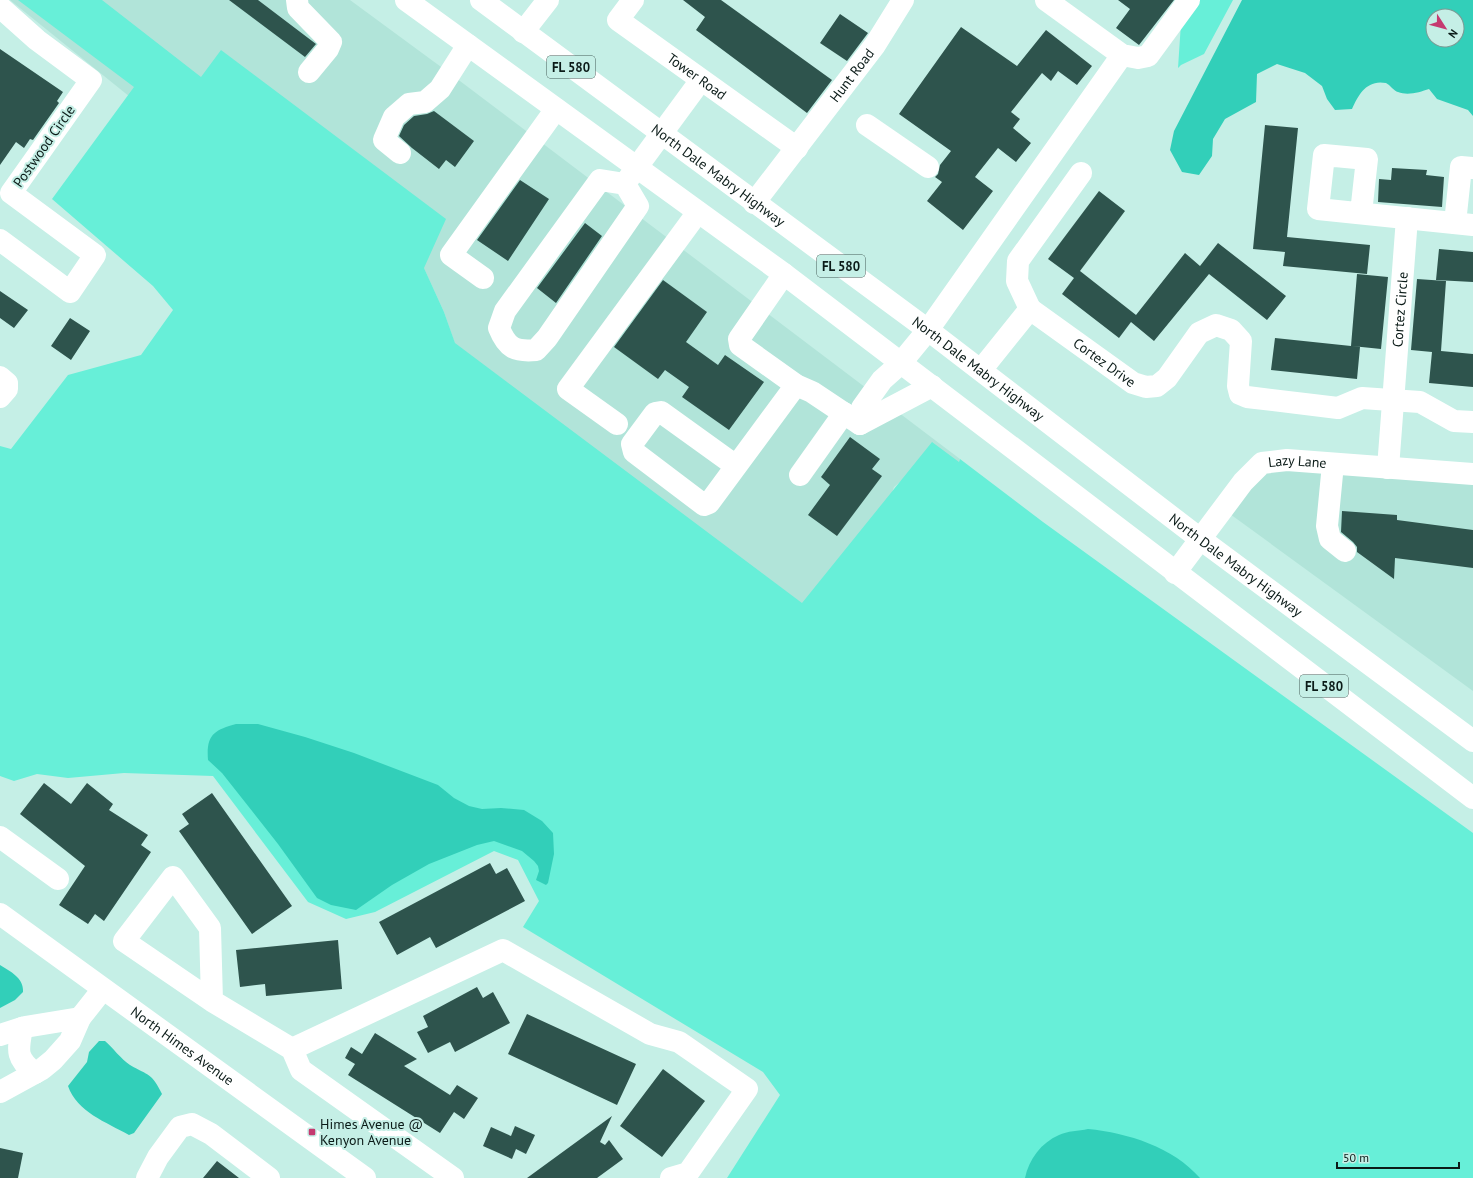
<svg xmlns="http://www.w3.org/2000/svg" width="1473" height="1178" viewBox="0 0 1473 1178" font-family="'PT Sans',sans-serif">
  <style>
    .built { fill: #b1e4d9 }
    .green { fill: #67efd8 }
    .water { fill: #32cfb9; fill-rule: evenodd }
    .building { fill: #2e544d }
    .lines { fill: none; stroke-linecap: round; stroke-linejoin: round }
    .minor { stroke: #fff; stroke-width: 22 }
    .major { stroke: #fff; stroke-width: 22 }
    .poi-dot { fill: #c53a70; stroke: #c5efe6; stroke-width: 1.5 }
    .labels { text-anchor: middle; stroke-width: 4; stroke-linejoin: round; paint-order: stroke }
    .shield { fill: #c5efe6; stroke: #435b56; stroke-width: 1 }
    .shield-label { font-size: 13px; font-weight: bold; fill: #0b1b18 }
    .street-label { font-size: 14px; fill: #0b1b18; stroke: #c5efe6 }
    .poi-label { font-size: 14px; fill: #0b1b18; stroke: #c5efe6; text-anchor: start }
  </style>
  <rect width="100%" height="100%" fill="#c5efe6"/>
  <path class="built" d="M 10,0 L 350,0 L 452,75 L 960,459 L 955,476 L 924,461 L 894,487 L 875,539 L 818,595 L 799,605 L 463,367 L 444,312 L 412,242 L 156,118 Z
    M 1289,469 L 1473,483 L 1473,691 L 1230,514 L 1250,488 L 1267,471 Z"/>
  <path class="green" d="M 18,0 L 102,0 L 201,77 L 221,50 L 446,219 L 424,268 L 444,312 L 455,343 L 802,603 L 932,442 L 959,462 L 960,459 L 1043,522 L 1473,833 L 1473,1178 L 727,1178 L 780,1095 L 763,1072 L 523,927 L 539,901 L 518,860 L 494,851 L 375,912 L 346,919 L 308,902 L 213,776 L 124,773 L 68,778 L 37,774 L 14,781 L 0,776 L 0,446 L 11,449 L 68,375 L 141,355 L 173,310 L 153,286 L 52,199 L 134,87 Z
    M 1197,0 L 1233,0 L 1204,54 L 1181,65 L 1178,68 L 1181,23 Z"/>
  <path class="water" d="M 1242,0 L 1473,0 L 1473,116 L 1468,110 L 1437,99 L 1429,89 C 1420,92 1408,96 1398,92 C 1394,91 1390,85 1386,83 C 1367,79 1358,95 1352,109 L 1335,110 L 1327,99 L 1322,86 L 1305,73 L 1277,64 L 1257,74 L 1256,102 L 1225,119 L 1213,139 L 1212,156 L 1199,175 L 1182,172 L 1170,150 L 1174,131 ZM 1433,16 L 1457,16 L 1457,40 L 1433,40 Z
    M 236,724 L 258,724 L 305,737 L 354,753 L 438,785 L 454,798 L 469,806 L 482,809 L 501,808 L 524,810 L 542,821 L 553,833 L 554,854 L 548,883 L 546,885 L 536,880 L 539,871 L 538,866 L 534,861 L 522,851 L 494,841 L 477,845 L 429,864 L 392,885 L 356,910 L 331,905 L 317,898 L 278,844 L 222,773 L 208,760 C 206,735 214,730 236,724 Z
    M 0,965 C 11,972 24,978 23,992 L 15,1000 L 0,1008 Z
    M 99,1041 L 105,1041 C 113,1048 121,1059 130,1065 C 149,1076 152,1073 162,1094 L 134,1133 L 129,1135 C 106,1122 77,1112 68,1086 L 87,1062 L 89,1052 Z
    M 1088,1129 C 1128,1133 1173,1147 1200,1178 L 1025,1178 C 1029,1159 1041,1143 1059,1135 C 1067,1131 1079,1131 1088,1129 Z"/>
  <path class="building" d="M 229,0 L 258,0 L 316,44 L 305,57 Z
    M 683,0 L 721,0 L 832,80 L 807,113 L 696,30 L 705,17 Z
    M 1118,0 L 1174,0 L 1139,45 L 1116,28 L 1130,9 Z
    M 840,14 L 868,33 L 847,61 L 820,43 Z
    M 961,27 L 1017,66 L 1046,30 L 1092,66 L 1077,85 L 1058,71 L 1051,81 L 1042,73 L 1034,83 L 1011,112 L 1020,119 L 1013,128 L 1031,143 L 1016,162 L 998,148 L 990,158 L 975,177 L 993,191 L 963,230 L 927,201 L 942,182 L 935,177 L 938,174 L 940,165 L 951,151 L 899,114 Z
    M 0,49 L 63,92 L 57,101 L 59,103 L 33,140 L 30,139 L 24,148 L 16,142 L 0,165 Z
    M 434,111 L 474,141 L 455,167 L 446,160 L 439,169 L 412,148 L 399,136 L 404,125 L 414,116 L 427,114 Z
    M 1265,125 L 1298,128 L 1287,237 L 1370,245 L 1367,274 L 1283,266 L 1285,252 L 1253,249 Z
    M 1392,168 L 1427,170 L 1426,175 L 1444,177 L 1442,207 L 1378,202 L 1379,179 L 1391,180 Z
    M 520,180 L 549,199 L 508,261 L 477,240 Z
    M 1099,191 L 1125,211 L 1080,271 L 1136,315 L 1185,253 L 1200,266 L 1218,243 L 1286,296 L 1267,320 L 1209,274 L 1154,341 L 1131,322 L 1119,338 L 1062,294 L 1074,278 L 1048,259 Z
    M 585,223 L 602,236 L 556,303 L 537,288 Z
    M 1439,249 L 1473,252 L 1473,282 L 1436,280 Z
    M 1357,274 L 1388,277 L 1381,349 L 1352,346 L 1360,347 L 1357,379 L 1271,370 L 1275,338 L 1351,346 Z
    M 1417,279 L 1446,281 L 1441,351 L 1473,354 L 1473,387 L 1429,383 L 1432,352 L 1411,350 Z
    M 663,280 L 707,312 L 686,342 L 718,365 L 725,355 L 764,382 L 729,430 L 682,397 L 689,387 L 665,370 L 658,379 L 614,347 Z
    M 0,291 L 28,310 L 14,328 L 0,318 Z
    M 70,318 L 90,331 L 71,360 L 51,346 Z
    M 850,437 L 880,459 L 872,469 L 882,476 L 837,536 L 808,515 L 830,485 L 821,477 Z
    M 1342,511 L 1397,515 L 1397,520 L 1473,530 L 1473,568 L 1395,558 L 1394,579 L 1357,552 L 1357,547 L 1353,542 L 1341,532 Z
    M 44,783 L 71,804 L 87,783 L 113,804 L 109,810 L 148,835 L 141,845 L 151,852 L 104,921 L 95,914 L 88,924 L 59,905 L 85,866 L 20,814 Z
    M 212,793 L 292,906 L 252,934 L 179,831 L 189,824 L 182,814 Z
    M 490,863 L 496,874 L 507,868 L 525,901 L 436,948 L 430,937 L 397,955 L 379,922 Z
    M 338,940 L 342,989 L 266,996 L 265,984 L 240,987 L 236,950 Z
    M 477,987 L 483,998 L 493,992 L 510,1023 L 455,1052 L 450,1042 L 428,1053 L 417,1032 L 428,1027 L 423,1016 Z
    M 527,1014 L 636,1064 L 617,1105 L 508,1054 Z
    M 375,1033 L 417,1059 L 404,1066 L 450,1095 L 457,1085 L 478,1098 L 464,1119 L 454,1112 L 440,1133 L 348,1075 L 355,1064 L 345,1058 L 351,1047 L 362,1054 Z
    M 663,1069 L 705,1101 L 662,1157 L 620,1126 Z
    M 612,1116 L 600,1142 L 605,1145 L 609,1140 L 623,1159 L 597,1178 L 527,1178 Z
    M 515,1126 L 535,1135 L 526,1154 L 516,1149 L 512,1159 L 483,1146 L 491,1127 L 511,1136 Z
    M 0,1148 L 23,1153 L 18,1178 L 0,1178 Z
    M 217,1161 L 239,1178 L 203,1178 Z"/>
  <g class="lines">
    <g class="minor">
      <path d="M 297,0 L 298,8 L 331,42 L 328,49 L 309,72"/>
      <path id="s1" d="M 633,0 L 618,20 L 797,148"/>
      <path d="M 1046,0 L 1122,55 L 1138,58 L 1148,56 L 1189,0"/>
      <path d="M 0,7 L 37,40 L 91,80 L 11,193 L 95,255 L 70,292 L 0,240"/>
      <path d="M 523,32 L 548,0"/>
      <path d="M 867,125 L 928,167"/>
      <path d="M 400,153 L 384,140 L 394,117 L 409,104 L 425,102 L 440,89 L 468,45"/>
      <path d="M 600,180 L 625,184 L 638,206 L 547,338 L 536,350 C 515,352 507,348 499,328 L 505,311 Z"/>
      <path d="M 626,182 L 701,80"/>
      <path id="s2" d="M 754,203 L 875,45 L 903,0"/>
      <path d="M 1361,213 L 1367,159 L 1324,155 L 1318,209 L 1473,225"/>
      <path d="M 1455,223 L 1461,167 L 1473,168"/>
      <path d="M 784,274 L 739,339 L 740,345 L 796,385 L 812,392 L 860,424"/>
      <path d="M 483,278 L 451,255 L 556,109"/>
      <path d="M 1030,309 L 1017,281 L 1018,261 L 1081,173"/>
      <path id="s3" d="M 981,370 L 1030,309 L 1133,383 L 1146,387 L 1157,386 L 1167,378 L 1199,333 L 1216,325 L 1231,330 L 1241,341 L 1238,386 L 1240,394 L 1247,397 L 1338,408 L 1362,398 L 1420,402 L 1454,421 L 1473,422"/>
      <path d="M 0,377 L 7,383 L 7,389 L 0,397"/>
      <path d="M 932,386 L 860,424 L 862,408 L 882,380 L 900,364 L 928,330 L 1122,55"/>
      <path d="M 617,424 L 568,389 L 698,212"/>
      <path d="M 1333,464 L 1327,526 L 1330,539 L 1345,551"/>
      <path d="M 736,466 L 661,412 L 655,413 L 632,444 L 634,452 L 704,505 L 709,503 L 796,385"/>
      <path id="s4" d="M 1388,468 L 1407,218"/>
      <path d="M 800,475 L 844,413"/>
      <path id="s5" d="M 1175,573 L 1243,482 L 1262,463 L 1287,460 L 1473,474"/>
      <path d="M 0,837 L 58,879"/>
      <path id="s6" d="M 0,914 L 365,1178"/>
      <path d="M 212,1001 L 210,928 L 173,877 L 124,941 L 212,1001 L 292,1049 L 301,1070 L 453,1178"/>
      <path d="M 22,1028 C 18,1050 15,1058 35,1073"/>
      <path d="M 0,1035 L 25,1027 L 80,1018"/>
      <path d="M 292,1049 L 503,950 L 650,1034 L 679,1042 L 747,1089 L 688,1173 L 671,1178"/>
      <path d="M 0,1092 L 42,1069 L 53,1060 L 70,1041 L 80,1018 L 103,989"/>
      <path d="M 147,1178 L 158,1157 L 180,1127 L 192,1124 L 211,1134 L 269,1178"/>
    </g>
    <g class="major">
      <path d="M 406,0 L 784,274 L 1473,798"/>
      <path id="s7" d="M 481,0 L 928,330 L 1199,538 L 1473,741"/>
    </g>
  </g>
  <rect class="poi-dot" x="308" y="1128" width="8" height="8" rx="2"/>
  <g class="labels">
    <g class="shield">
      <rect x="547" y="56" width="48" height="22" rx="3"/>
      <rect x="817" y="255" width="48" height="22" rx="3"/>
      <rect x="1300" y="675" width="48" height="22" rx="3"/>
    </g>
    <g class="shield-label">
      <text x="571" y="72">FL 580</text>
      <text x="841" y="271">FL 580</text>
      <text x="1324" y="691">FL 580</text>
    </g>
    <g class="street-label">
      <text dy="5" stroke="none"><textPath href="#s2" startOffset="161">Hunt Road</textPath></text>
      <text dy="5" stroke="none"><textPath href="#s1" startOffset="122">Tower Road</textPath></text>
      <text transform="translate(44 146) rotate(-55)" y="5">Postwood Circle</text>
      <text dy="5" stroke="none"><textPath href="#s7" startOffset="295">North Dale Mabry Highway</textPath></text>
      <text dy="5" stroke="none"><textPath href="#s4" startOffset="159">Cortez Circle</textPath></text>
      <text dy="5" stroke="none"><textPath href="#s3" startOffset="170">Cortez Drive</textPath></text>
      <text dy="5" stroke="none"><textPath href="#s7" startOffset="619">North Dale Mabry Highway</textPath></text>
      <text dy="5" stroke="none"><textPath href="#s5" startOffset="176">Lazy Lane</textPath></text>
      <text dy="5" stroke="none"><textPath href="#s7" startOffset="943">North Dale Mabry Highway</textPath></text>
      <text dy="5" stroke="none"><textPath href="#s6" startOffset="225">North Himes Avenue</textPath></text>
    </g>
    <g class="poi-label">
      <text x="320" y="1129">Himes Avenue @<tspan x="320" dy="16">Kenyon Avenue</tspan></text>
    </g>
  </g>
  <g transform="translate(1445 28) rotate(126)"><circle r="19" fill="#c5efe6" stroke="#7b9a94"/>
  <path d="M0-3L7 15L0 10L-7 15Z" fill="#c53a70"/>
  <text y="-6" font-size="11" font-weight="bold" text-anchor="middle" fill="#0b1b18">N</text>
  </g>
  <path d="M1337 1162v6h122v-6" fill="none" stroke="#0b1b18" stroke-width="2"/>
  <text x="1343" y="1162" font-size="12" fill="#0b1b18" stroke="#c5efe6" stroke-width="3" paint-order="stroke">50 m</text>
</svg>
